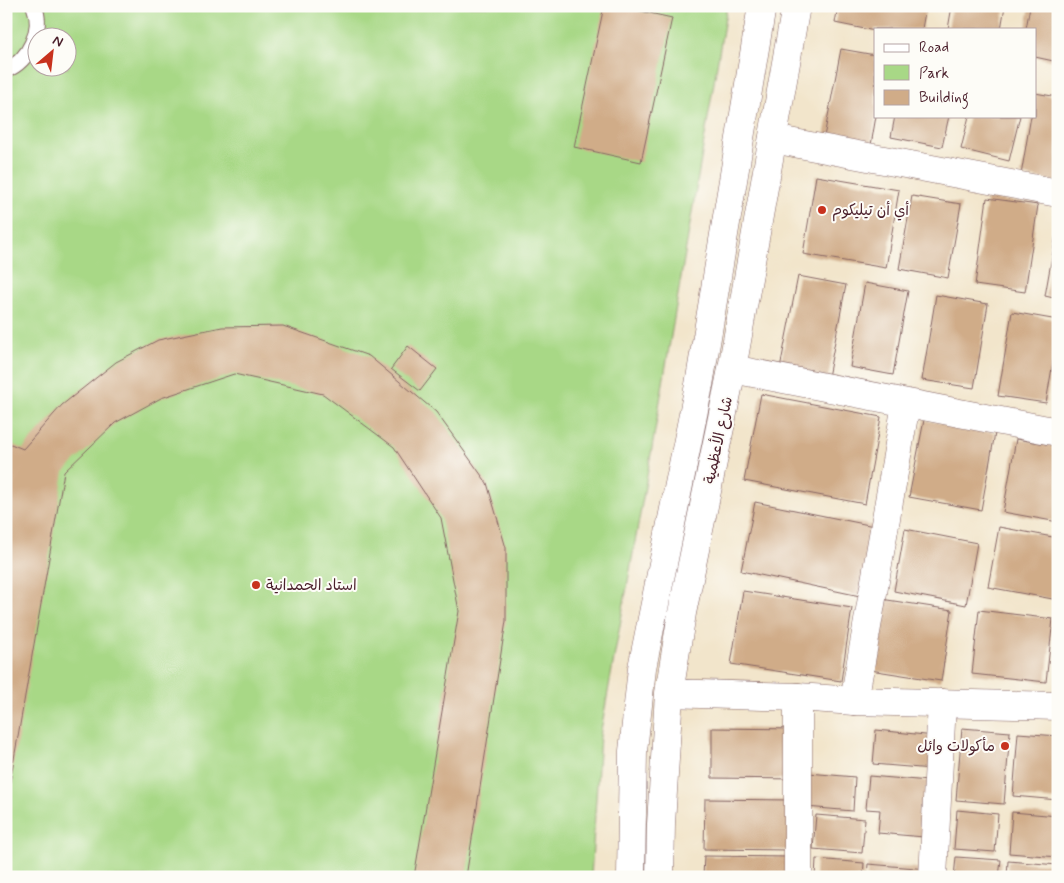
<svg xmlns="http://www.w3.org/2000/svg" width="1064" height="883" viewBox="0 0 1064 883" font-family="Mynerve,'Playpen Sans Arabic',sans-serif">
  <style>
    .green { fill: #a8d886; stroke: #797c58; fill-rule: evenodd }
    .building { fill: #d0ac88 }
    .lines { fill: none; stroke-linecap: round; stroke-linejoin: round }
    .service-casing { stroke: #856463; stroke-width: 17 }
    .minor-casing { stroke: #856463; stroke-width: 29 }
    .tertiary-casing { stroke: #856463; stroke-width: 29 }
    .service { stroke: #fff; stroke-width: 15 }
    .minor { stroke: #fff; stroke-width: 28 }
    .tertiary { stroke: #fff; stroke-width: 28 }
    .poi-dot { fill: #c8321e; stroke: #fdfcf7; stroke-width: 2 }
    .labels { text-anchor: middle; stroke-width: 4; stroke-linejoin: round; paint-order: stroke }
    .poi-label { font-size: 15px; fill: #4a1f2b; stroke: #fdfcf7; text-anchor: start }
    .street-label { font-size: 15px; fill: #4a1f2b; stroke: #fdfcf7 }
  </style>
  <rect width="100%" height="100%" fill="#fdfcf7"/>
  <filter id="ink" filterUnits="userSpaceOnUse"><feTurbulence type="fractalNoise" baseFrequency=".02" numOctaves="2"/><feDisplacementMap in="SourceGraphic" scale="10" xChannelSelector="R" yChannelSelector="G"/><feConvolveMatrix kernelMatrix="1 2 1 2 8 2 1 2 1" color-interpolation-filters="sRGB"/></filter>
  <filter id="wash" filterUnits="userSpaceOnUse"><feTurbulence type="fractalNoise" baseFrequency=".0096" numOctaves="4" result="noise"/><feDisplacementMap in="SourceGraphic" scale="20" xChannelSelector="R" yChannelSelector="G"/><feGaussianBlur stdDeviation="1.12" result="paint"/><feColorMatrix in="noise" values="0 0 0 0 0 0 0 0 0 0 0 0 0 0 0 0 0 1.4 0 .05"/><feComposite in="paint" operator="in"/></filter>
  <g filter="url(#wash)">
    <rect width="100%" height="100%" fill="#f2e5cb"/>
    <path class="green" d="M 6,6 L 727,6 L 652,448 L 600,736 L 591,877 L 6,877 ZM 38,38 L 68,38 L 68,68 L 38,68 Z"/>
    <g id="blocks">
      <path class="building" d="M 604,6 L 618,6 L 672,18 L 641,162 L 574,147 Z
        M 838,6 L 926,6 L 922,29 L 875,29 L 875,31 L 835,23 Z
        M 952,6 L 1005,6 L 1001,29 L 948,29 Z
        M 1030,6 L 1058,6 L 1058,62 L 1035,57 L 1035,29 L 1026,29 Z
        M 841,49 L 875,55 L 876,116 L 870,151 L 823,142 Z
        M 1035,93 L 1058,97 L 1058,182 L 1021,175 L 1031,116 L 1035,116 Z
        M 895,116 L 949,116 L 942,147 L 891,137 Z
        M 969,116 L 1020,116 L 1009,161 L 961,149 Z
        M 816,176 L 899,190 L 886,268 L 803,254 Z
        M 912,196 L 961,204 L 948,278 L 899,269 Z
        M 987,198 L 1038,205 L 1025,292 L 975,285 Z
        M 1057,228 L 1058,228 L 1058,299 L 1045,296 Z
        M 798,276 L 846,285 L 828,377 L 780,368 Z
        M 865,283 L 908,291 L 893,375 L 850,367 Z
        M 936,295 L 988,304 L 974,388 L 922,380 Z
        M 1012,312 L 1058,320 L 1058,332 L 1046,403 L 998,396 Z
        M 283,326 L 369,356 L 436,412 L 487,483 L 506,548 L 506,621 L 466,877 L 414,877 L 459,611 L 441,518 L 394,447 L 323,394 L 234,374 L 161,398 L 115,423 L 64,472 L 6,805 L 6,442 L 23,449 L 62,405 L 116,362 L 158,340 L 222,327 Z
        M 408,346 L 437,369 L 420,391 L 391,369 Z
        M 761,394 L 881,417 L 865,504 L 744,481 Z
        M 924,420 L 995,433 L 981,510 L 909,497 Z
        M 1016,439 L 1058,446 L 1058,522 L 1003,512 Z
        M 755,502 L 874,526 L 860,596 L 741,571 Z
        M 999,527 L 1058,538 L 1058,600 L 988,587 Z
        M 905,529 L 977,543 L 966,605 L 894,591 Z
        M 743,591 L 852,608 L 841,681 L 731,664 Z
        M 881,599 L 952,610 L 941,681 L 870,670 Z
        M 979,610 L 1053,619 L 1046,682 L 972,674 Z
        M 712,728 L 798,729 L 797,779 L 712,778 Z
        M 962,728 L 1010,732 L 1004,804 L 956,800 Z
        M 876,730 L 935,736 L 932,769 L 873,764 Z
        M 1018,733 L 1058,736 L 1058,800 L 1013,796 Z
        M 808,773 L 855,777 L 853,811 L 806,807 Z
        M 869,776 L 929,781 L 924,837 L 878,833 L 880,810 L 866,809 Z
        M 705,799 L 790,800 L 790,850 L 704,849 Z
        M 957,810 L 998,814 L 995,852 L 954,849 Z
        M 1012,812 L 1058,816 L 1058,857 L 1009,853 Z
        M 816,815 L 865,819 L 862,853 L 813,849 Z
        M 704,856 L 789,857 L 789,877 L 703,877 Z
        M 956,857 L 1001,860 L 999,877 L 954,877 Z
        M 816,859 L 864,863 L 863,877 L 815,877 Z
        M 1008,861 L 1058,865 L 1058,877 L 1007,877 Z
        M 868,864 L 928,869 L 927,877 L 867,877 Z"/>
    </g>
  </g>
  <g filter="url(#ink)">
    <use href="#blocks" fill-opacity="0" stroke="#856463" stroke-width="1"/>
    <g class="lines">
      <defs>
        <path id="service" d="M 6,70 C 29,61 44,29 34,6"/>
        <path id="minor" d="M 773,139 L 1058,193
          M 732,369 L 1058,432
          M 854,701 L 906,404
          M 798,877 L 798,697
          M 933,877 L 942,703"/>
        <path id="tertiary" d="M 669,693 L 798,697 L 854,701 L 1058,706
          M 631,877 L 633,751 L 642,668 L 699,385 L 762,6
          M 660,877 L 661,824 L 669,693 L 682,613 L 732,369 L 796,6"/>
      </defs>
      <use href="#service" class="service-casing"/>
      <use href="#minor" class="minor-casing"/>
      <use href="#tertiary" class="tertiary-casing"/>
      <use href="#service" class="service"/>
      <use href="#minor" class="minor"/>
      <use href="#tertiary" class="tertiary"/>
    </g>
  </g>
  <g class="poi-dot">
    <circle cx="822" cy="210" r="5"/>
    <circle cx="256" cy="585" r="5"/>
    <circle cx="1005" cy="746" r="5"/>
  </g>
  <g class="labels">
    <g class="poi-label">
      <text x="832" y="215">أي أن تيليكوم</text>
      <text x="266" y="590">استاد الحمدانية</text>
      <text x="995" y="751" text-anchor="end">مأكولات وائل</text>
    </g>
    <g class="street-label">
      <text transform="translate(718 440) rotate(-78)" y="5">شارع الأعظمية</text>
    </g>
  </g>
  <rect width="1064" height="883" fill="none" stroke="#fdfcf7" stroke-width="25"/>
  <rect x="874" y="28" width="162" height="90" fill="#fdfcf7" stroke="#b5a4a5"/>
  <rect x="884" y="44" width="25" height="8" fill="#ffffff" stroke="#b5a4a5"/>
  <text x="919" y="52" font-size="15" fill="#4a1f2b">Road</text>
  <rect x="884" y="65" width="25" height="15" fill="#a8d886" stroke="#b5a4a5"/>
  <text x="919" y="78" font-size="15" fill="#4a1f2b">Park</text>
  <rect x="884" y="90" width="25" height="15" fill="#d0ac88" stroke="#b5a4a5"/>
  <text x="919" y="102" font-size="15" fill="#4a1f2b">Building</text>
  <g transform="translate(52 52) rotate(28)"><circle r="24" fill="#fdfcf7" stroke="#b5a4a5"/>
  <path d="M0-4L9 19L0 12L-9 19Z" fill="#c8321e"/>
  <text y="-8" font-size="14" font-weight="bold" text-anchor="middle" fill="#4a1f2b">N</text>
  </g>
</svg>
